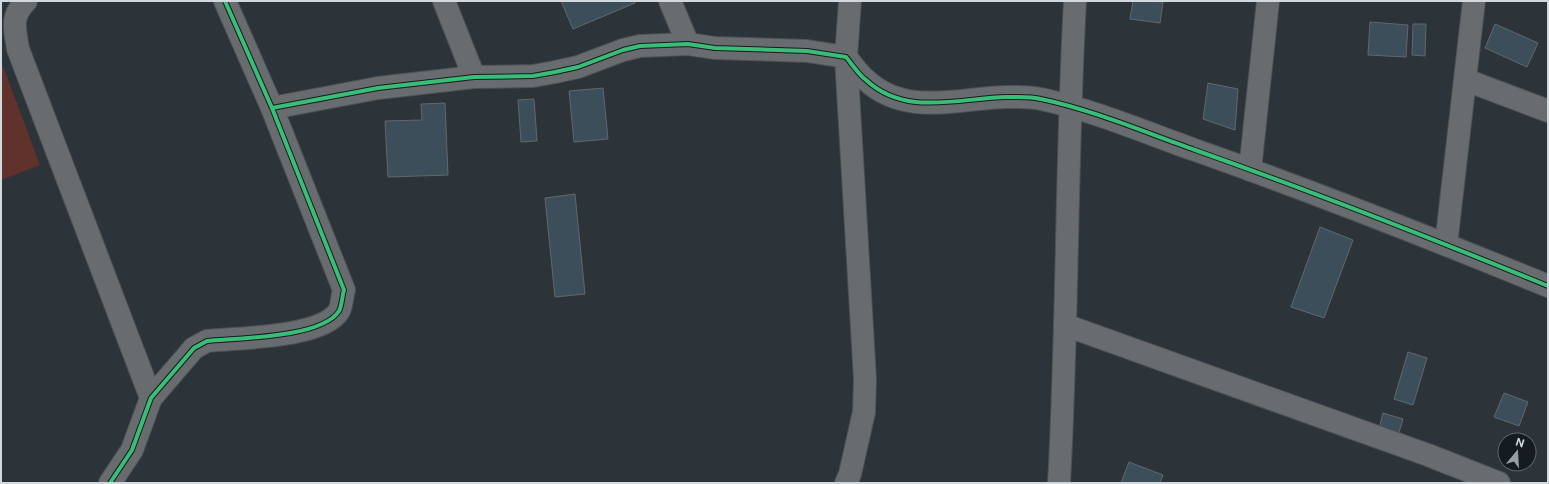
<svg xmlns="http://www.w3.org/2000/svg" width="1549" height="484" viewBox="0 0 1549 484" font-family="'Public Sans',sans-serif">
  <style>
    .green { fill: #61322c }
    .building { fill: #3b4e5a; stroke: #61686d }
    .lines { fill: none; stroke-linecap: round; stroke-linejoin: round }
    .minor-casing { stroke: #4b5156; stroke-width: 24 }
    .minor { stroke: #696c6f; stroke-width: 22 }
    .cycleway-casing { stroke: #151b1f; stroke-width: 6 }
    .cycleway { stroke: #3abd76; stroke-width: 4 }
  </style>
  <rect width="100%" height="100%" fill="#2c3339"/>
  <path class="green" d="M 1,61 L 40,165 L 1,180 Z"/>
  <path class="building" d="M 561,1 L 634,1 L 635,3 L 573,29 Z
    M 1133,1 L 1163,2 L 1160,23 L 1130,19 Z
    M 1370,22 L 1408,25 L 1406,57 L 1368,55 Z
    M 1413,24 L 1426,24 L 1425,56 L 1412,55 Z
    M 1495,24 L 1538,43 L 1527,67 L 1485,48 Z
    M 1208,83 L 1238,89 L 1235,130 L 1203,119 Z
    M 603,88 L 608,139 L 574,142 L 569,91 Z
    M 534,99 L 537,141 L 521,142 L 518,100 Z
    M 445,103 L 448,175 L 388,177 L 385,121 L 422,120 L 421,104 Z
    M 575,194 L 585,294 L 555,297 L 545,198 Z
    M 1320,227 L 1353,240 L 1324,318 L 1291,307 Z
    M 1408,352 L 1427,358 L 1413,405 L 1394,399 Z
    M 1504,393 L 1528,402 L 1519,426 L 1494,417 Z
    M 1383,413 L 1403,419 L 1397,439 L 1378,433 Z
    M 1129,462 L 1163,475 L 1160,483 L 1121,483 Z"/>
  <g class="lines">
    <defs>
      <path id="minor" d="M 26,1 C 10,17 15,29 18,49 L 151,398
        M 444,1 L 474,77
        M 670,1 L 688,44
        M 1466,80 L 1548,111
        M 272,108 L 378,88 L 474,77 L 533,76 L 555,72 L 578,67 L 623,50 L 640,46 L 688,44 L 715,48 L 807,51 L 846,57 C 852,64 858,74 866,80 C 906,117 958,98 1007,97 C 1018,97 1030,96 1041,99 C 1093,110 1144,132 1195,150 C 1314,192 1431,238 1548,286
        M 1250,170 L 1268,1
        M 1446,245 L 1474,1
        M 1065,325 L 1428,455 L 1499,483
        M 110,483 L 132,450 L 151,398 L 194,348 L 207,341 C 237,338 322,338 339,311 C 342,306 342,296 344,290 L 272,108 L 225,1
        M 846,483 L 850,474 L 864,412 L 865,379 L 846,57 L 850,1
        M 1059,483 C 1068,322 1066,162 1075,1"/>
    </defs>
    <use href="#minor" class="minor-casing"/>
    <use href="#minor" class="minor"/>
    <defs>
      <path id="cycleway" d="M 272,108 L 378,88 L 474,77 L 533,76 L 555,72 L 578,67 L 623,50 L 640,46 L 688,44 L 715,48 L 807,51 L 846,57 C 852,64 858,74 866,80 C 906,117 958,98 1007,97 C 1018,97 1030,96 1041,99 C 1093,110 1144,132 1195,150 C 1314,192 1431,238 1548,286
        M 110,483 L 132,450 L 151,398 L 194,348 L 207,341 C 237,338 322,338 339,311 C 342,306 342,296 344,290 L 272,108 L 225,1"/>
    </defs>
    <use href="#cycleway" class="cycleway-casing"/>
    <use href="#cycleway" class="cycleway"/>
  </g>
  <rect width="1549" height="484" fill="none" stroke="#d1d9df" stroke-width="4"/>
  <g transform="translate(1517 452) rotate(18)"><circle r="19" fill="#151b1f" stroke="#60676c"/>
  <path d="M0-3L7 15L0 10L-7 15Z" fill="#979fa5"/>
  <text y="-6" font-size="11" font-weight="bold" text-anchor="middle" fill="#d1d9df">N</text>
  </g>
</svg>
